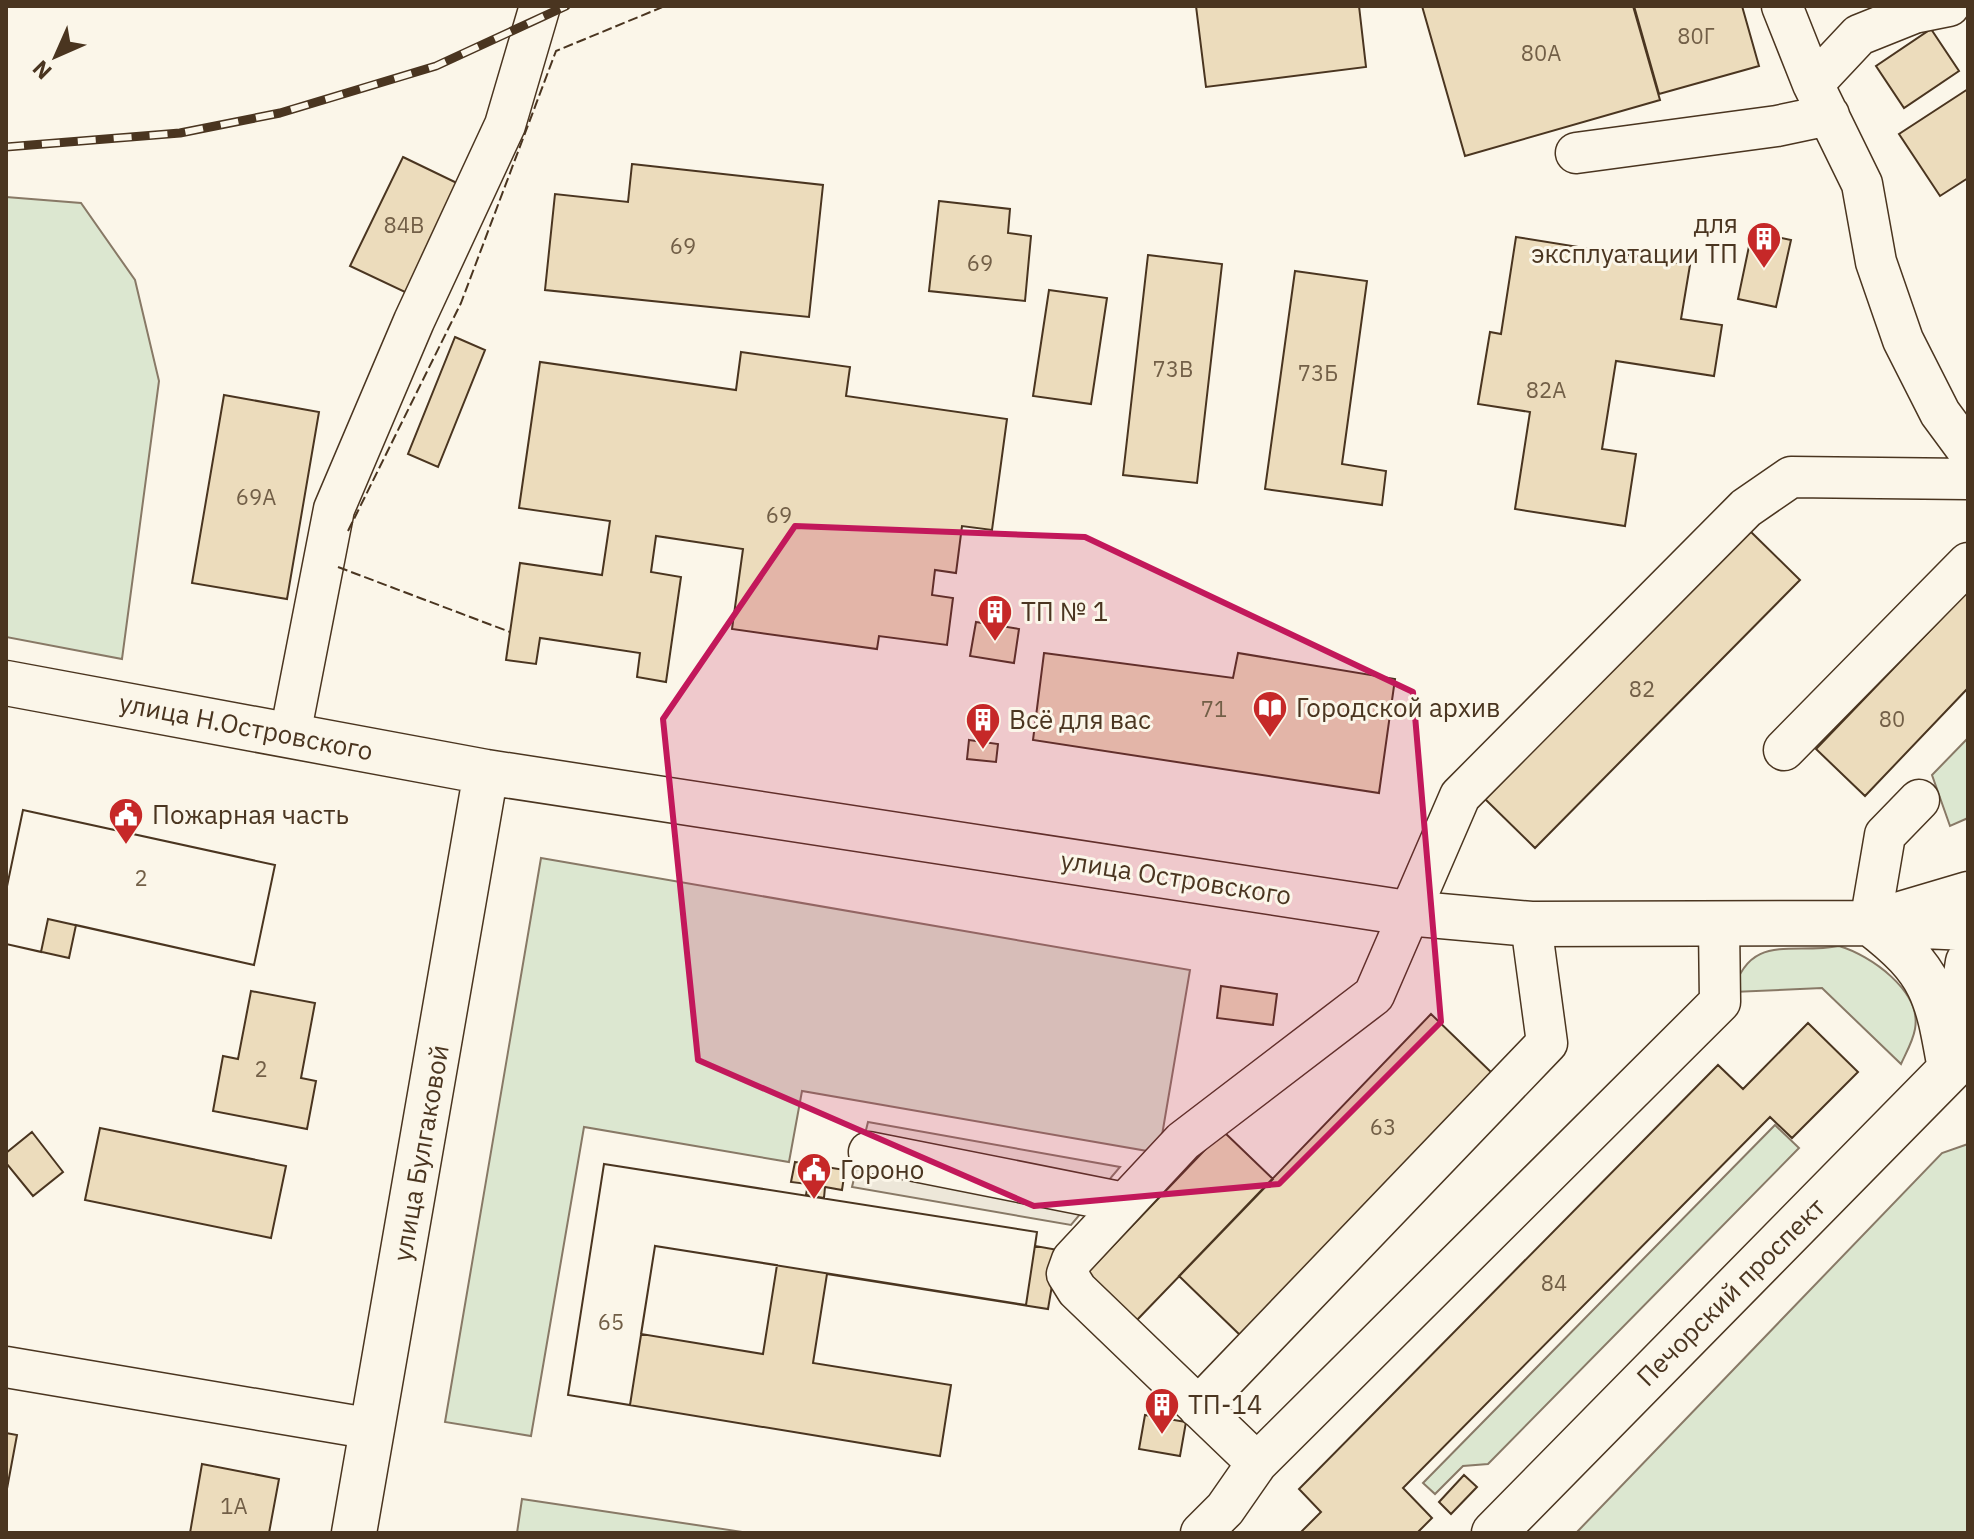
<svg xmlns="http://www.w3.org/2000/svg" width="1974" height="1539" viewBox="0 0 1974 1539" font-family="'IBM Plex Sans',sans-serif">
  <style>
    .green { fill: #dce7d0; stroke: #887966; stroke-width: 2 }
    .parking { fill: #ede7d9; stroke: #887966; stroke-width: 2 }
    .building { fill: #ecdcbc; stroke: #4a3520; stroke-width: 2; fill-rule: evenodd }
    .lines { fill: none; stroke-linecap: round; stroke-linejoin: round }
    .minor-casing { stroke: #4a3520; stroke-width: 43 }
    .major-casing { stroke: #4a3520; stroke-width: 47 }
    .minor { stroke: #fbf6e9; stroke-width: 40 }
    .major { stroke: #fbf6e9; stroke-width: 44 }
    .rail-casing { stroke: #4a3520; stroke-width: 9 }
    .rail { stroke: #fbf6e9; stroke-width: 6; stroke-dasharray: 18; stroke-linecap: butt }
    .fence { stroke: #4a3520; stroke-width: 2; stroke-dasharray: 10 4; stroke-linecap: butt }
    .marked { fill: #c2185b; fill-opacity: 0.2; stroke: #c2185b; stroke-width: 6; stroke-linejoin: round }
    .labels { text-anchor: middle; stroke-width: 6; stroke-linejoin: round; paint-order: stroke }
    .number-label { font-size: 22px; fill: #725f47 }
    .poi-label { font-size: 26px; fill: #4a3520; stroke: #fbf6e9; text-anchor: start }
    .street-label { font-size: 26px; fill: #4a3520; stroke: #fbf6e9 }
  </style>
  <rect width="100%" height="100%" fill="#fbf6e9"/>
  <path class="green" d="M 6,197 L 81,203 L 135,280 L 159,381 L 122,659 L 6,637 Z
    M 1968,738 L 1968,818 L 1950,826 L 1932,775 Z
    M 541,858 L 1190,970 L 1159,1153 L 802,1091 L 789,1162 L 584,1127 L 531,1436 L 445,1422 Z
    M 1839,946 C 1870,955 1922,991 1915,1029 C 1913,1041 1906,1053 1901,1064 L 1822,988 L 1733,992 C 1750,932 1792,955 1839,946 Z
    M 1775,1125 L 1799,1148 L 1488,1464 L 1463,1466 L 1435,1494 L 1423,1483 Z
    M 1968,1144 L 1968,1533 L 1576,1533 L 1942,1153 Z
    M 522,1499 L 743,1532 L 743,1533 L 517,1533 Z"/>
  <path class="parking" d="M 868,1122 L 1120,1167 L 1071,1225 L 852,1187 Z"/>
  <path class="building" d="M 1196,6 L 1359,6 L 1366,67 L 1206,87 Z
    M 1422,6 L 1633,6 L 1660,100 L 1465,156 Z
    M 1634,6 L 1742,6 L 1759,66 L 1659,94 Z
    M 1931,29 L 1959,71 L 1904,108 L 1876,66 Z
    M 1968,89 L 1968,178 L 1940,196 L 1899,134 Z
    M 403,157 L 459,184 L 407,293 L 350,266 Z
    M 632,164 L 823,185 L 809,317 L 545,290 L 555,194 L 628,202 Z
    M 939,201 L 1010,209 L 1008,233 L 1031,236 L 1025,301 L 929,291 Z
    M 1752,232 L 1791,240 L 1776,307 L 1738,299 Z
    M 1516,237 L 1690,265 L 1681,319 L 1722,325 L 1714,376 L 1616,361 L 1602,449 L 1636,454 L 1625,526 L 1515,509 L 1530,412 L 1478,404 L 1490,332 L 1501,334 Z
    M 1148,255 L 1222,264 L 1197,483 L 1123,475 Z
    M 1295,271 L 1367,281 L 1342,464 L 1386,471 L 1382,505 L 1265,489 Z
    M 1049,290 L 1107,298 L 1091,404 L 1033,396 Z
    M 455,337 L 485,350 L 438,467 L 408,454 Z
    M 741,352 L 850,367 L 846,396 L 1007,419 L 992,530 L 962,526 L 956,573 L 935,570 L 932,595 L 953,598 L 947,645 L 879,636 L 877,649 L 732,629 L 743,549 L 656,536 L 651,572 L 681,577 L 666,682 L 637,677 L 640,653 L 540,638 L 536,664 L 506,660 L 520,563 L 602,575 L 610,521 L 519,508 L 540,362 L 736,390 Z
    M 224,395 L 319,412 L 287,599 L 192,583 Z
    M 1749,530 L 1800,580 L 1535,848 L 1485,799 Z
    M 1968,591 L 1968,688 L 1865,796 L 1816,749 Z
    M 976,622 L 1019,629 L 1014,663 L 970,656 Z
    M 1044,653 L 1233,678 L 1238,653 L 1395,679 L 1379,793 L 1033,740 Z
    M 969,740 L 998,744 L 996,762 L 967,759 Z
    M 23,810 L 275,865 L 254,965 L 76,925 L 69,958 L 6,944 L 6,891 Z
    M 23,810 L 275,865 L 254,965 L 48,919 L 41,952 L 6,944 L 6,891 Z
    M 1221,986 L 1277,994 L 1273,1025 L 1217,1018 Z
    M 251,991 L 315,1003 L 301,1078 L 316,1081 L 307,1129 L 213,1111 L 223,1056 L 238,1059 Z
    M 1431,1014 L 1493,1074 L 1241,1336 L 1179,1276 Z
    M 1808,1023 L 1858,1072 L 1792,1138 L 1770,1117 L 1403,1488 L 1432,1518 L 1417,1533 L 1300,1533 L 1321,1512 L 1299,1489 L 1718,1065 L 1743,1089 Z
    M 100,1128 L 286,1166 L 271,1238 L 85,1200 Z
    M 1223,1131 L 1273,1179 L 1136,1321 L 1086,1274 Z
    M 32,1132 L 63,1172 L 33,1196 L 6,1163 L 6,1153 Z
    M 795,1162 L 845,1170 L 842,1190 L 825,1187 L 824,1198 L 806,1195 L 808,1184 L 791,1182 Z
    M 604,1164 L 1037,1232 L 1035,1246 L 1058,1250 L 1048,1309 L 827,1274 L 813,1363 L 951,1385 L 940,1456 L 568,1395 ZM 655,1246 L 777,1265 L 763,1354 L 641,1334 Z
    M 604,1164 L 1037,1232 L 1026,1305 L 655,1246 L 630,1405 L 568,1395 Z
    M 1145,1415 L 1186,1422 L 1180,1456 L 1139,1449 Z
    M 6,1433 L 17,1435 L 6,1494 Z
    M 202,1464 L 279,1479 L 269,1533 L 190,1533 Z
    M 1464,1475 L 1477,1487 L 1451,1514 L 1439,1502 Z"/>
  <g class="lines">
    <defs>
      <path id="minor" d="M 1782,6 L 1813,84 L 1862,184 L 1876,262 L 1903,340 L 1940,413 L 1968,451
        M 1813,84 L 1859,35 L 1914,13 L 1949,6
        M 1576,153 L 1777,126 L 1829,115
        M 290,735 L 334,509 L 414,321 L 505,125 L 540,6
        M 1784,750 L 1968,563
        M 1870,923 L 1885,835 L 1919,800
        M 869,1152 L 1125,1203
        M 6,1367 L 373,1429
        M 1198,1407 L 1547,1043 L 1531,924
        M 1257,1463 L 1077,1290 L 1067,1274 L 1072,1260 L 1183,1141 L 1374,995 L 1460,796 L 1746,508 L 1791,477 L 1968,479
        M 1201,1533 L 1225,1509 L 1257,1463 L 1720,1002 L 1719,925"/>
      <path id="major" d="M 6,683 L 486,772 L 1407,913 L 1531,924 L 1870,923 L 1968,894
        M 1870,923 C 1933,971 1937,994 1950,1069
        M 1900,925 L 1968,928
        M 1955,1043 L 1968,962
        M 354,1533 L 486,772
        M 1494,1533 L 1968,1051"/>
    </defs>
    <use href="#minor" class="minor-casing"/>
    <use href="#major" class="major-casing"/>
    <use href="#minor" class="minor"/>
    <use href="#major" class="major"/>
    <defs>
      <path id="rail" d="M 6,147 L 180,133 L 280,113 L 436,66 L 566,6"/>
    </defs>
    <use href="#rail" class="rail-casing"/>
    <use href="#rail" class="rail"/>
    <path class="fence" d="M 348,531 L 461,303 L 556,51 L 665,6
      M 338,567 L 510,632"/>
  </g>
  <path class="marked" d="M 795,526 L 1085,537 L 1413,692 L 1441,1022 L 1279,1184 L 1034,1206 L 698,1060 L 663,719 Z"/>
  <defs>
    <symbol id="building-pin" viewBox="-11 -11 22 30"><path d="M0 17L-7.5 6A9.5 9.5 0 1 1 7.5 6Z" fill="#c62828" stroke="#fbf6e9"/><path d="M-4-6H4V6H1V3H-1V6H-4ZM-2.5-4.3h1.7v1.8h-1.7ZM.8-4.3h1.7v1.8H.8ZM-2.5-1h1.7V.8h-1.7ZM.8-1h1.7V.8H.8Z" fill="#fff"/></symbol>
    <symbol id="library-pin" viewBox="-11 -11 22 30"><path d="M0 17L-7.5 6A9.5 9.5 0 1 1 7.5 6Z" fill="#c62828" stroke="#fbf6e9"/><path d="M-6-4Q-3-5.5-.7-3.5V5Q-3 3-6 4ZM6-4Q3-5.5 .7-3.5V5Q3 3 6 4Z" fill="#fff"/></symbol>
    <symbol id="civic-pin" viewBox="-11 -11 22 30"><path d="M0 17L-7.5 6A9.5 9.5 0 1 1 7.5 6Z" fill="#c62828" stroke="#fbf6e9"/><path d="M-.6-6.5H3V-4.5H.6V-3L4-1V1h2V6H-6V1h2V-1L-.6-3ZM-1.2 2.5V6h2.4V2.5Z" fill="#fff"/></symbol>
  </defs>
  <g fill-rule="evenodd">
    <use href="#building-pin" x="1744" y="219" width="40" height="54"/>
    <use href="#building-pin" x="975" y="592" width="40" height="54"/>
    <use href="#library-pin" x="1250" y="688" width="40" height="54"/>
    <use href="#building-pin" x="963" y="700" width="40" height="54"/>
    <use href="#civic-pin" x="106" y="795" width="40" height="54"/>
    <use href="#civic-pin" x="794" y="1150" width="40" height="54"/>
    <use href="#building-pin" x="1142" y="1385" width="40" height="54"/>
  </g>
  <g class="labels">
    <g class="number-label">
      <text x="1696" y="44">80Г</text>
      <text x="1541" y="61">80А</text>
      <text x="404" y="233">84В</text>
      <text x="683" y="254">69</text>
      <text x="980" y="271">69</text>
      <text x="1173" y="377">73В</text>
      <text x="1318" y="381">73Б</text>
      <text x="1546" y="398">82А</text>
      <text x="256" y="505">69А</text>
      <text x="779" y="523">69</text>
      <text x="1642" y="697">82</text>
      <text x="1214" y="717">71</text>
      <text x="1892" y="727">80</text>
      <text x="141" y="886">2</text>
      <text x="261" y="1077">2</text>
      <text x="1383" y="1135">63</text>
      <text x="1554" y="1291">84</text>
      <text x="611" y="1330">65</text>
      <text x="234" y="1514">1А</text>
    </g>
    <g class="poi-label">
      <text x="1738" y="233" text-anchor="end">для<tspan x="1738" dy="30">эксплуатации ТП</tspan></text>
      <text x="1021" y="621">ТП № 1</text>
      <text x="1296" y="717">Городской архив</text>
      <text x="1009" y="729">Всё для вас</text>
      <text x="152" y="824">Пожарная часть</text>
      <text x="840" y="1179">Гороно</text>
      <text x="1188" y="1414">ТП-14</text>
    </g>
    <g class="street-label">
      <text transform="translate(246 727) rotate(11)" y="9">улица Н.Островского</text>
      <text transform="translate(1176 878) rotate(9)" y="9">улица Островского</text>
      <text transform="translate(421 1153) rotate(-80)" y="9">улица Булгаковой</text>
      <text transform="translate(1731 1292) rotate(-45)" y="9">Печорский проспект</text>
    </g>
  </g>
  <rect width="1974" height="1539" fill="none" stroke="#4a3520" stroke-width="16"/>
  <g transform="translate(56 56) rotate(225)" stroke="#fbf6e9" stroke-width="6" paint-order="stroke">
  <path d="M0-6L14 30L0 20L-14 30Z" fill="#4a3520"/>
  <text y="-12" font-size="22" font-weight="bold" text-anchor="middle" fill="#4a3520">N</text>
  </g>
</svg>
